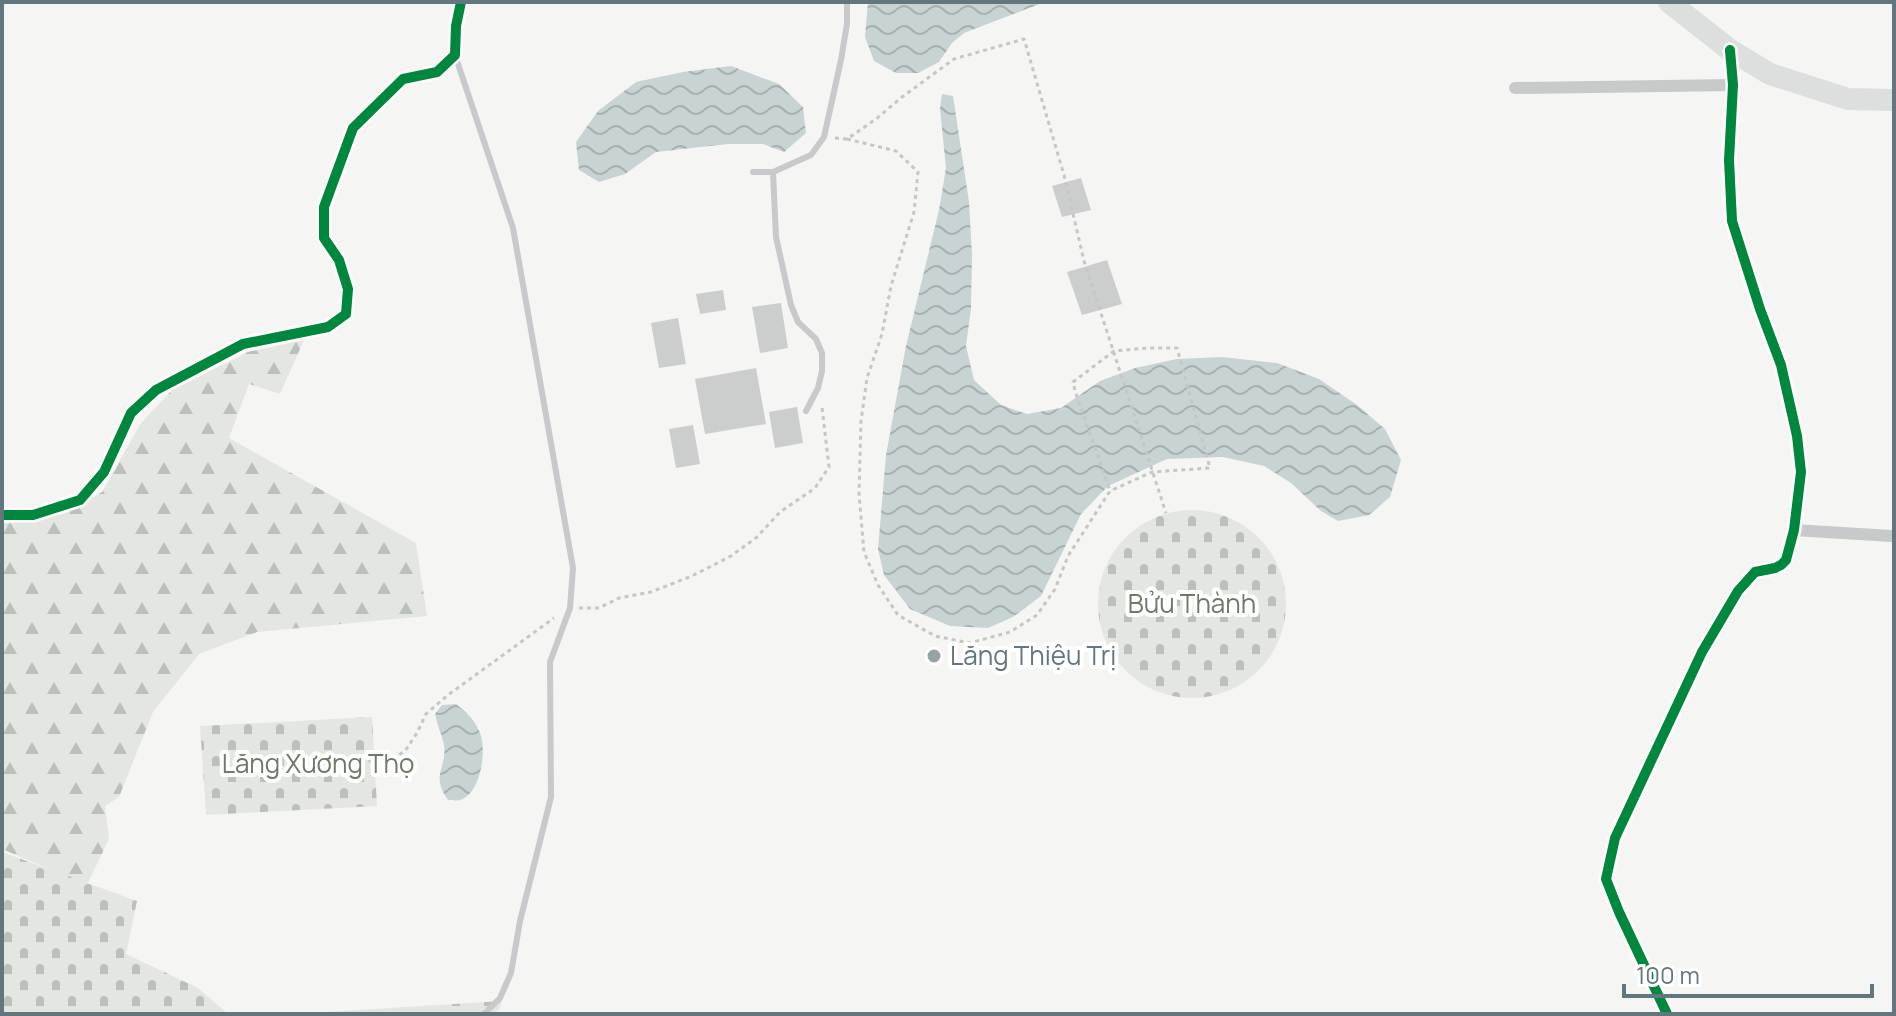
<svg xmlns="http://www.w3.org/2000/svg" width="1896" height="1016" viewBox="0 0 1896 1016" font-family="Manrope,sans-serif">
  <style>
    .forest { fill: url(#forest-firs) }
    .cemetery { fill: url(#cemetery-stones) }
    .water { fill: url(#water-waves) }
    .building { fill: #cccece }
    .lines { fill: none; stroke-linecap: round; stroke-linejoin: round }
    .path { stroke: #c5c7c7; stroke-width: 3; stroke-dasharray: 4 4; stroke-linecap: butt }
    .service { stroke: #c7c9ca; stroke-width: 6 }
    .minor { stroke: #c7c9ca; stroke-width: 12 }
    .trunk { stroke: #dddede; stroke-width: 22 }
    .cycleway-casing { stroke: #fff; stroke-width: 15 }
    .cycleway { stroke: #00873e; stroke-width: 10 }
    .poi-dot { fill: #95a3a7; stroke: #fff; stroke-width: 3 }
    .labels { text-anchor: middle; stroke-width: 8; stroke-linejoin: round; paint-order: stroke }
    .park-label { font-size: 26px; fill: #6d7a65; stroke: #fff }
    .poi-label { font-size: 26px; fill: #62777d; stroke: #fff; text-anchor: start }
  </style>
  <defs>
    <pattern id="forest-firs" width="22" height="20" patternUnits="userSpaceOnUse" patternTransform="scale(2)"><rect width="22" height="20" fill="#e4e7e1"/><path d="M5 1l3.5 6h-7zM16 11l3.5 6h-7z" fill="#bcc0bc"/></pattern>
    <pattern id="cemetery-stones" width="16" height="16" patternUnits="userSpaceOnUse" patternTransform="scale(2)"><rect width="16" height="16" fill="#e4e7e1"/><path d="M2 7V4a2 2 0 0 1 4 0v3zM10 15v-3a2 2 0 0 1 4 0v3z" fill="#bcc0bc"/></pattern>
    <pattern id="water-waves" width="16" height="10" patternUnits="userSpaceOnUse" patternTransform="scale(2)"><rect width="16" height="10" fill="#c8d3d4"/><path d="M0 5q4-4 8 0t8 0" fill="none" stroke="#a6b0b1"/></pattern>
  </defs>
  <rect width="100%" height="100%" fill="#f5f5f4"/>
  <path class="forest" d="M 304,340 L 280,394 L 249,384 L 229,438 L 416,543 L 427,616 L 257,632 L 199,654 L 153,712 L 119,797 L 105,806 L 109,839 L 87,885 L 2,849 L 2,523 L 10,523 L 67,512 L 102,492 L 141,423 L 172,390 L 248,352 Z"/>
  <path class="cemetery" d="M1098 604a94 94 0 1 1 188 0a94 94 0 1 1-188 0Z
    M 372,717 L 377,806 L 206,815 L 200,726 Z
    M 2,852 L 137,901 L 126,954 L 198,988 L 228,1014 L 2,1014 Z
    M 502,1001 L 499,1010 L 493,1014 L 295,1014 Z"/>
  <path class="water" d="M 868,2 L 1045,2 L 964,33 L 952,43 L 939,62 L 918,73 L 896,73 L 874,61 L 865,37 Z
    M 731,66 L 779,84 L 803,107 L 806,133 L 784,152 L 763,144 L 728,144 L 656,152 L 625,174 L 599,182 L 579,170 L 576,142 L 598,111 L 636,82 L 683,72 Z
    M 942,94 L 953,96 L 969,202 L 972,255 L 971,308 L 966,346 L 974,380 L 1001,405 L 1027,414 L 1061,408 L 1100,381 L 1135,368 L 1177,359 L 1222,357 L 1277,363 L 1319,379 L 1357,405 L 1385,429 L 1401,460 L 1390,497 L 1369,515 L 1338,521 L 1321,511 L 1291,483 L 1264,466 L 1223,457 L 1167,459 L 1108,486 L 1081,514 L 1041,596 L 1013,617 L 988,628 L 950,626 L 910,609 L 884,575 L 878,549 L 886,455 L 906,346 L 939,210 L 946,168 L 940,109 Z
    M 456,704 C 467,713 475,720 480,733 C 487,750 481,794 460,800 C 458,801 449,800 448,800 C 430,773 447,771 444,745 C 442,735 437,725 435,714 L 442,705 Z"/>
  <path class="building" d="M 1081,178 L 1091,210 L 1062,217 L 1052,186 Z
    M 1107,260 L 1122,304 L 1082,315 L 1067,272 Z
    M 723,290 L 726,310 L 700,314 L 696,294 Z
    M 781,303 L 788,348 L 760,353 L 752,307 Z
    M 678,318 L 686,364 L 659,368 L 651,323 Z
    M 756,368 L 766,424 L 705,434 L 695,379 Z
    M 797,407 L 803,443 L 775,448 L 769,412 Z
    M 693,425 L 700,464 L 676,468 L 669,429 Z"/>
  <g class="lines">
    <path class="path" d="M 835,138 L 847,139 L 876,119 L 902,97 L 954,59 L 1024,39 L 1064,175 L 1084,261 L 1166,513
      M 847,139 L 896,151 L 918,172 L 914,212 L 891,286 L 882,334 L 867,378 L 861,421 L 859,494 L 864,552 L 878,585 L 898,615 L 935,636 L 970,643 L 1010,632 L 1037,615 L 1055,589 L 1068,556 L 1110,491 L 1152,472 L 1210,468 L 1177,348 L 1148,348 L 1114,351 L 1073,382 L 1075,391 L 1110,491
      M 579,608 L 599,608 L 619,598 L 651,592 L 692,576 L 731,556 L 757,537 L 780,512 L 815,488 L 829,467 L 822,407
      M 289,765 L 314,766 L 327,763 L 342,764 L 394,758 L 405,751 L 417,733 L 426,714 L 448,695 L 554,618"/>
    <path class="service" d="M 455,55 L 513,228 L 573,568 L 570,608 L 550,662 L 551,797 L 520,921 L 511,973 L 500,998 L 484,1014
      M 753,172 L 773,172 L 811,155 L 824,137 L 841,60 L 847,24 L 847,2
      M 773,172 L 776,237 L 791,305 L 798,322 L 816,339 L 822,353 L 822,371 L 818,388 L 806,411"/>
    <path class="minor" d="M 1515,88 L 1733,85
      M 2,515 L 33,515 L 80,500 L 104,472 L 131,413 L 156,390 L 243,344 L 328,327 L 346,314 L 348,289 L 339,260 L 324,238 L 324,207 L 353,128 L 403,79 L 437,72 L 455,55 L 456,26 L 461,2
      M 1794,530 L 1891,536
      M 1667,1014 L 1619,912 L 1606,879 L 1615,838 L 1702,652 L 1738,591 L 1755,572 L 1775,568 L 1781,565 L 1786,560 L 1794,530 L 1801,472 L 1797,436 L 1781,365 L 1760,309 L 1732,221 L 1729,160 L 1733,85 L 1730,50"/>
    <path class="trunk" d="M 1669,2 L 1730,50 L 1770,74 L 1848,99 L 1894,100"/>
    <defs>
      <path id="cycleway" d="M 2,515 L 33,515 L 80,500 L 104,472 L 131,413 L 156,390 L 243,344 L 328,327 L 346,314 L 348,289 L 339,260 L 324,238 L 324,207 L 353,128 L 403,79 L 437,72 L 455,55 L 456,26 L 461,2
        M 1667,1014 L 1619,912 L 1606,879 L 1615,838 L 1702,652 L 1738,591 L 1755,572 L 1775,568 L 1781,565 L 1786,560 L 1794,530 L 1801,472 L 1797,436 L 1781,365 L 1760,309 L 1732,221 L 1729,160 L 1733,85 L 1730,50"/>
    </defs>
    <use href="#cycleway" class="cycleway-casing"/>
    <use href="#cycleway" class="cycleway"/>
  </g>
  <circle class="poi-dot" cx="934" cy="656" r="8"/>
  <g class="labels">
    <g class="park-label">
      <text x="1192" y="613">Bửu Thành</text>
      <text x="318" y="773">Lăng Xương Thọ</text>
    </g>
    <g class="poi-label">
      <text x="950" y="665">Lăng Thiệu Trị</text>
    </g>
  </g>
  <rect width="1896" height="1016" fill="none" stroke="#62777d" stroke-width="8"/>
  <path d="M1624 984v12h248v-12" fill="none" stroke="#62777d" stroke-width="4"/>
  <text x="1636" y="984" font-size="24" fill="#62777d" stroke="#ffffff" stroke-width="6" paint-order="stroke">100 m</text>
</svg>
